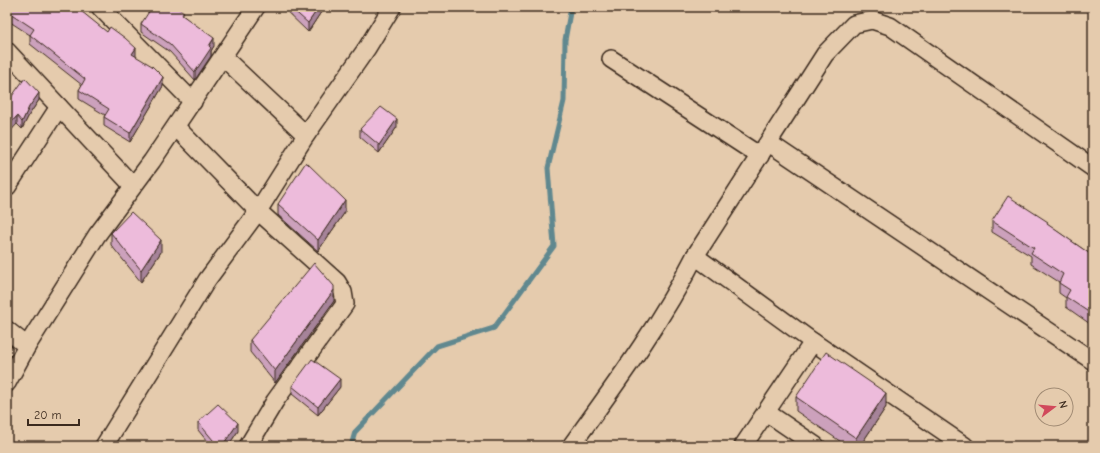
<svg xmlns="http://www.w3.org/2000/svg" width="1100" height="453" font-family="'Comic Neue',sans-serif">
  <style>
    .lines { fill: none; stroke-linecap: round; stroke-linejoin: round }
    .stream { stroke: #61888f; stroke-width: 5 }
    .minor-casing { stroke: #3b2a1e; stroke-width: 20 }
    .minor { stroke: #e5cbad; stroke-width: 17 }
    .wall { fill: #cca1bc; stroke: #3b2a1e }
    .shaded-wall { fill: #a68399; stroke: #3b2a1e }
    .building { fill: #edbbdb; stroke: #3b2a1e }
  </style>
  <rect width="100%" height="100%" fill="#e5cbad"/>
  <filter id="ink" filterUnits="userSpaceOnUse"><feTurbulence type="fractalNoise" baseFrequency=".025" numOctaves="2"/><feDisplacementMap in="SourceGraphic" scale="8" xChannelSelector="R" yChannelSelector="G"/><feConvolveMatrix kernelMatrix="1 2 1 2 8 2 1 2 1" color-interpolation-filters="sRGB"/></filter>
  <g filter="url(#ink)">
    <g class="lines">
      <path class="stream" d="M 351,446 L 355,432 L 437,346 L 494,328 L 554,246 L 548,168 L 564,101 L 565,40 L 571,7"/>
      <defs>
        <g id="minor">
          <path d="M 100,7 L 193,102"/>
          <path d="M 7,51 L 133,186"/>
          <path d="M 223,57 L 306,135"/>
          <path d="M 611,59 L 760,156"/>
          <path d="M 176,127 L 258,211 L 337,282 L 343,292 L 345,304 L 275,401 L 248,446"/>
          <path d="M 769,143 L 1093,361"/>
          <path d="M 7,187 L 59,107"/>
          <path d="M 695,256 L 813,342 L 965,446"/>
          <path d="M 7,330 L 27,346 L 7,383"/>
          <path d="M 27,346 L 97,235 L 152,161 L 256,7"/>
          <path d="M 766,412 L 816,446"/>
          <path d="M 104,446 L 207,280 L 258,211 L 306,135 L 367,48 L 392,7"/>
          <path d="M 571,446 C 615,385 661,323 695,256 L 825,54 L 854,24 L 872,20 L 890,26 L 1093,168"/>
          <path d="M 743,446 L 813,342"/>
        </g>
      </defs>
      <use href="#minor" class="minor-casing"/>
      <use href="#minor" class="minor"/>
    </g>
    <g class="wall">
      <path d="M 7,7 L 82,7 L 79,10 L 136,56 L 163,86 L 130,142 L 104,126 L 104,117 L 105,115 L 79,99 L 79,90 L 82,85 L 30,44 L 30,35 L 7,20 Z"/>
      <path d="M 282,7 L 323,7 L 323,9 L 308,32 Z"/>
      <path d="M 184,16 L 214,46 L 211,51 L 211,56 L 195,80 L 170,52 L 141,32 L 141,24 Z"/>
      <path d="M 39,100 L 29,115 L 22,129 L 17,124 L 7,103 Z"/>
      <path d="M 397,127 L 379,153 L 360,137 L 360,129 Z"/>
      <path d="M 278,204 L 345,212 L 318,251 L 278,215 Z"/>
      <path d="M 992,221 L 1048,225 L 1093,256 L 1093,326 L 1066,307 L 1066,298 L 1059,293 L 1059,282 L 1031,264 L 1031,256 L 992,232 Z"/>
      <path d="M 111,233 L 161,252 L 141,282 L 111,245 Z"/>
      <path d="M 334,301 L 275,383 L 250,352 L 250,340 Z"/>
      <path d="M 292,386 L 340,387 L 318,415 L 292,394 Z"/>
      <path d="M 796,397 L 886,407 L 860,446 L 847,446 L 796,411 Z"/>
      <path d="M 198,422 L 238,431 L 228,446 L 211,446 L 198,430 Z"/>
    </g>
    <g class="shaded-wall">
      <path d="M 74,7 L 82,7 L 74,15 Z"/>
      <path d="M 319,7 L 323,7 L 323,9 L 308,32 L 308,23 Z"/>
      <path d="M 214,38 L 214,46 L 211,51 L 211,56 L 195,80 L 195,72 Z"/>
      <path d="M 136,48 L 136,58 L 132,54 Z"/>
      <path d="M 163,77 L 163,86 L 130,142 L 130,133 Z"/>
      <path d="M 39,93 L 39,100 L 29,115 L 22,129 L 22,122 L 29,107 Z"/>
      <path d="M 17,116 L 17,124 L 7,135 L 7,127 Z"/>
      <path d="M 397,119 L 397,127 L 379,153 L 379,145 Z"/>
      <path d="M 345,200 L 345,212 L 318,251 L 318,240 Z"/>
      <path d="M 161,240 L 161,252 L 141,282 L 141,270 Z"/>
      <path d="M 334,290 L 334,301 L 275,383 L 275,371 Z"/>
      <path d="M 340,379 L 340,387 L 318,415 L 318,407 Z"/>
      <path d="M 886,393 L 886,407 L 860,446 L 856,446 L 856,438 Z"/>
      <path d="M 238,423 L 238,431 L 228,446 L 222,446 Z"/>
    </g>
    <g class="building">
      <path d="M 7,7 L 76,7 L 107,32 L 110,27 L 125,38 L 136,48 L 132,54 L 152,66 L 163,77 L 130,133 L 104,117 L 109,109 L 79,90 L 85,79 L 30,35 L 34,29 L 7,11 Z"/>
      <path d="M 152,7 L 176,7 L 184,12 L 182,15 L 214,38 L 209,46 L 211,48 L 195,72 L 170,44 L 141,24 Z"/>
      <path d="M 290,7 L 319,7 L 308,23 Z"/>
      <path d="M 25,78 L 39,93 L 29,107 L 22,122 L 17,116 L 7,127 L 7,103 Z"/>
      <path d="M 381,107 L 397,119 L 379,145 L 360,129 Z"/>
      <path d="M 306,162 L 345,200 L 318,240 L 278,204 Z"/>
      <path d="M 1008,196 L 1048,222 L 1047,224 L 1093,256 L 1093,315 L 1066,297 L 1070,290 L 1059,283 L 1063,274 L 1031,253 L 1034,248 L 992,221 Z"/>
      <path d="M 131,212 L 161,240 L 141,270 L 111,233 Z"/>
      <path d="M 314,263 L 334,286 L 334,290 L 275,371 L 250,340 Z"/>
      <path d="M 826,352 L 886,393 L 856,438 L 796,397 Z"/>
      <path d="M 312,359 L 340,379 L 318,407 L 292,386 Z"/>
      <path d="M 218,404 L 238,423 L 222,446 L 218,446 L 198,422 Z"/>
    </g>
  </g>
  <rect width="1100" height="453" fill="none" stroke="#e5cbad" stroke-width="24"/>
  <rect x="12" y="12" width="1076" height="429" fill="none" stroke="#3b2a1e" stroke-width="1.5" filter="url(#ink)"/>
  <g transform="translate(1054 407) rotate(74)"><circle r="19" fill="#e5cbad" stroke="#a18b74"/>
  <path d="M0-3L7 15L0 10L-7 15Z" fill="#d1495b"/>
  <text y="-6" font-size="11" font-weight="bold" text-anchor="middle" fill="#3b2a1e">N</text>
  </g>
  <path d="M28 419v6h51v-6" fill="none" stroke="#3b2a1e" stroke-width="2"/>
  <text x="34" y="419" font-size="12" fill="#3b2a1e" stroke="#e5cbad" stroke-width="3" paint-order="stroke">20 m</text>
</svg>
